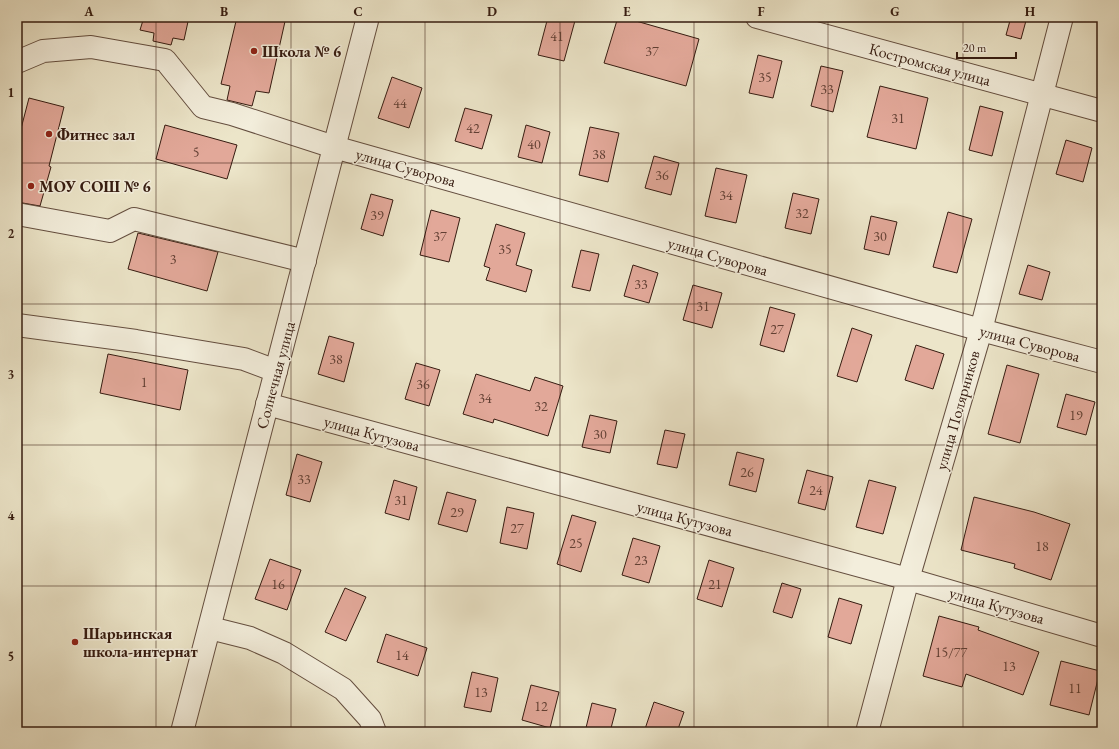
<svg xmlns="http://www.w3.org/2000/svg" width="1119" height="749" font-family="'EB Garamond',serif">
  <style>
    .building { fill: #e2a899; stroke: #361c11 }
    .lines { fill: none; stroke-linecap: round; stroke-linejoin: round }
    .minor-casing { stroke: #644e3f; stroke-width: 24 }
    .minor { stroke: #f3eedc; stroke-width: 22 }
    .grid { fill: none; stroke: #361c11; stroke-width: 1; stroke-opacity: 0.55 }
    .poi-dot { fill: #8f2418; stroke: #f3eedc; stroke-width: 1.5 }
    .labels { text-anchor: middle; stroke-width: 3; stroke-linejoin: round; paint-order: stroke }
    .number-label { font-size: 14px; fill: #613f33 }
    .poi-label { font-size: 16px; font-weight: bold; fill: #361c11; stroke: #f3eedc; text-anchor: start }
    .street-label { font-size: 16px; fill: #361c11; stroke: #f3eedc }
    .neatline { fill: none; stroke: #361c11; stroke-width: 1.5 }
    .grid-label { font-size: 13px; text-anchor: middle; font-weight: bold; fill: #361c11 }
  </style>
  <rect width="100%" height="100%" fill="#ece5c9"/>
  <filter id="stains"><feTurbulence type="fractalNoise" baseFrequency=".005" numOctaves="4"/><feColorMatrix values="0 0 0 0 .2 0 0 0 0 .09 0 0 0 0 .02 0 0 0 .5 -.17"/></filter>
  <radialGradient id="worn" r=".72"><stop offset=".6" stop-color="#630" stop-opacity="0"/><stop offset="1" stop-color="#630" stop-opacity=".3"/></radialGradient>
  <g class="building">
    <path d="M 144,17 L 189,17 L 184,40 L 173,38 L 171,45 L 153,41 L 154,33 L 140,30 Z"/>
    <path d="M 237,17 L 286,17 L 269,93 L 256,91 L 252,106 L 227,100 L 230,86 L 221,84 Z"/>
    <path d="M 548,17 L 576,17 L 564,61 L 538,55 Z"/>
    <path d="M 618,17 L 622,17 L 699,39 L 686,86 L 604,63 Z"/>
    <path d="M 1011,17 L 1027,17 L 1021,39 L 1006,35 Z"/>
    <path d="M 758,55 L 782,61 L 773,98 L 749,93 Z"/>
    <path d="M 821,66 L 843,71 L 833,112 L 811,106 Z"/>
    <path d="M 392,77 L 422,88 L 409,128 L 378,118 Z"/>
    <path d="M 880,86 L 928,98 L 916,149 L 867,137 Z"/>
    <path d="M 29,98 L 64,107 L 49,166 L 51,167 L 40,206 L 17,202 L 17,167 L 21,152 L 17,151 L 17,144 Z"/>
    <path d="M 980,106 L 1003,112 L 992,156 L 969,150 Z"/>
    <path d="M 465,108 L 492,115 L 482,149 L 455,141 Z"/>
    <path d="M 165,125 L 237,145 L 227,179 L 156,159 Z"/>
    <path d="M 526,125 L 550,132 L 542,163 L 518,157 Z"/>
    <path d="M 590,127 L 619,133 L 608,182 L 579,175 Z"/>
    <path d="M 1066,140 L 1092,148 L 1083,182 L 1056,174 Z"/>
    <path d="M 654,156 L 679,163 L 671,195 L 645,188 Z"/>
    <path d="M 716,168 L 747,175 L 736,223 L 705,216 Z"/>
    <path d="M 793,193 L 819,199 L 811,234 L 785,228 Z"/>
    <path d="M 371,194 L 393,200 L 383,236 L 361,229 Z"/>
    <path d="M 431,210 L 460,218 L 449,262 L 420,255 Z"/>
    <path d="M 948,212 L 972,219 L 957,273 L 933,267 Z"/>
    <path d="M 871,216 L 897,222 L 889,255 L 864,249 Z"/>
    <path d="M 496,224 L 525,233 L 516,265 L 532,270 L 526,292 L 486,280 L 490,268 L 484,266 Z"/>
    <path d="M 138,233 L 218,252 L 207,291 L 128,269 Z"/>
    <path d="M 581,250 L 599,254 L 590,291 L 572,287 Z"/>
    <path d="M 633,265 L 658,273 L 649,303 L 624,296 Z"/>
    <path d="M 1028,265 L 1050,272 L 1042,300 L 1019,294 Z"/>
    <path d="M 693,285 L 722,293 L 712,328 L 683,320 Z"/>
    <path d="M 770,307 L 795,314 L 784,352 L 760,345 Z"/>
    <path d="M 852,328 L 872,335 L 857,382 L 837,376 Z"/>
    <path d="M 329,336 L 354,343 L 344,382 L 318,374 Z"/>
    <path d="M 916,345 L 944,354 L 933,389 L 905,380 Z"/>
    <path d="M 108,354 L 188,370 L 180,410 L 100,393 Z"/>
    <path d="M 416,363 L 440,370 L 429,406 L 405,399 Z"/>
    <path d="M 1007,365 L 1039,374 L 1020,443 L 988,434 Z"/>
    <path d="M 476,374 L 530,391 L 535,377 L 563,386 L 548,436 L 494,419 L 493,423 L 463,414 Z"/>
    <path d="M 1066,394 L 1095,402 L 1086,435 L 1057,427 Z"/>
    <path d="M 590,415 L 617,421 L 610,453 L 582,447 Z"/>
    <path d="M 665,430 L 685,434 L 677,468 L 657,464 Z"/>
    <path d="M 737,452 L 764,459 L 756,492 L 729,485 Z"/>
    <path d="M 297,454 L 322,462 L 310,502 L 286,495 Z"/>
    <path d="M 807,470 L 833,477 L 825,510 L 798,503 Z"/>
    <path d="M 394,480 L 417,487 L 409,520 L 385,513 Z"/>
    <path d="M 869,480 L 896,487 L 883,534 L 856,527 Z"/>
    <path d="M 447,492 L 476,500 L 467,532 L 438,524 Z"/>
    <path d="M 974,497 L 1034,512 L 1070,524 L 1051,580 L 1014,568 L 1015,564 L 961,550 Z"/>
    <path d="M 507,507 L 534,513 L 527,549 L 500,543 Z"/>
    <path d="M 572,515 L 596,522 L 581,572 L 557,564 Z"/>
    <path d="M 633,538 L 660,546 L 649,583 L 622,575 Z"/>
    <path d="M 270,559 L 301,570 L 287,610 L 255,599 Z"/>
    <path d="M 709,560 L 734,568 L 722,607 L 697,599 Z"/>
    <path d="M 782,583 L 801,589 L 792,618 L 773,612 Z"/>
    <path d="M 345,588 L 366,597 L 346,641 L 325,632 Z"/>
    <path d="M 839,598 L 862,605 L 851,644 L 828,637 Z"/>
    <path d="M 939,616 L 979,627 L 978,630 L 1039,652 L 1023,695 L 966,674 L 962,687 L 923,676 Z"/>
    <path d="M 386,634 L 427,648 L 418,676 L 377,662 Z"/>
    <path d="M 1061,661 L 1100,671 L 1089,715 L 1050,705 Z"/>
    <path d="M 472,672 L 498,678 L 491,712 L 464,707 Z"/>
    <path d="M 531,685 L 559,692 L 550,728 L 522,720 Z"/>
    <path d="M 654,702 L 684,712 L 677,732 L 644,732 Z"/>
    <path d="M 592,703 L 616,709 L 610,732 L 585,732 Z"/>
  </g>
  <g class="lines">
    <defs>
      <g id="minor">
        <path d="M 757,17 L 1102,111"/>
        <path d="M 17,62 L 43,51 L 91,47 L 165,60 L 203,107 L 232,114 L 334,147 L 981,330 L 1102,362"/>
        <path d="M 17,214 L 110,231 L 134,219 L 305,261"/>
        <path d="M 17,325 L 136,341 L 244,359 L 276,371"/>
        <path d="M 267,404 L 908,579 L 1102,636"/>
        <path d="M 210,628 L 250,638 L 284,653 L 343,689 L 370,719 L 375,732"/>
        <path d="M 182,732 L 368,17"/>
        <path d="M 867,732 L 908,579 L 981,330 L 1062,17"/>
      </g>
    </defs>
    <use href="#minor" class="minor-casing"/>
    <use href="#minor" class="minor"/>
  </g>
  <path class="grid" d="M 156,17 L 156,732M 291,17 L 291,732M 425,17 L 425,732M 560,17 L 560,732M 694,17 L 694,732M 828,17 L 828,732M 963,17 L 963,732M 17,163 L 1102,163M 17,304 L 1102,304M 17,445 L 1102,445M 17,586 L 1102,586"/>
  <g class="poi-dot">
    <circle cx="254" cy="51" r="4"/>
    <circle cx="49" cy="134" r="4"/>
    <circle cx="31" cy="186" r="4"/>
    <circle cx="75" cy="642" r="4"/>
  </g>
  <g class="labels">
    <g class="number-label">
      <text x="557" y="41">41</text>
      <text x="652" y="56">37</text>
      <text x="765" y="82">35</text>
      <text x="827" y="94">33</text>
      <text x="400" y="108">44</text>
      <text x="898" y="123">31</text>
      <text x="473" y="133">42</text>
      <text x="534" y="149">40</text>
      <text x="196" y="157">5</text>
      <text x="599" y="159">38</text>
      <text x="662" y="180">36</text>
      <text x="726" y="200">34</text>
      <text x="802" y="218">32</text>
      <text x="377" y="220">39</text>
      <text x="440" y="241">37</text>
      <text x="880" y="241">30</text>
      <text x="505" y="254">35</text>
      <text x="173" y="264">3</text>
      <text x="641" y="289">33</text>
      <text x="703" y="311">31</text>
      <text x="777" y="334">27</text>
      <text x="336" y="364">38</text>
      <text x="144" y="387">1</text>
      <text x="423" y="389">36</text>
      <text x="485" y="403">34</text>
      <text x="541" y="411">32</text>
      <text x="1076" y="420">19</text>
      <text x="600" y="439">30</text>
      <text x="747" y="477">26</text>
      <text x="304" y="484">33</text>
      <text x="816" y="495">24</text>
      <text x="401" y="505">31</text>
      <text x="457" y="517">29</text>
      <text x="517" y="533">27</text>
      <text x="576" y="548">25</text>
      <text x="1042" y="551">18</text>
      <text x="641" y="565">23</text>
      <text x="278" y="589">16</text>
      <text x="715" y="589">21</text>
      <text x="951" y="657">15/77</text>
      <text x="402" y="660">14</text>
      <text x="1009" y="671">13</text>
      <text x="1075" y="693">11</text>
      <text x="481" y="697">13</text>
      <text x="541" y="711">12</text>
    </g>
    <g class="poi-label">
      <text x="262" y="57">Школа № 6</text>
      <text x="57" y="140">Фитнес зал</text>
      <text x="39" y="192">МОУ СОШ № 6</text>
      <text x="83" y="639">Шарьинская<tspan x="83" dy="18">школа-интернат</tspan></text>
    </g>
    <g class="street-label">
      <text transform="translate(930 64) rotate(15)" y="6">Костромская улица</text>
      <text transform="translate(406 167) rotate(16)" y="6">улица Суворова</text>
      <text transform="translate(718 256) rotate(16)" y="6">улица Суворова</text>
      <text transform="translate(1030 343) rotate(15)" y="6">улица Суворова</text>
      <text transform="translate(275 375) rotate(-75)" y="6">Солнечная улица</text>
      <text transform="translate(957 410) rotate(-74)" y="6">улица Полярников</text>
      <text transform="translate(372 433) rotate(15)" y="6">улица Кутузова</text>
      <text transform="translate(685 518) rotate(15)" y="6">улица Кутузова</text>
      <text transform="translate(997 605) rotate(16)" y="6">улица Кутузова</text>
    </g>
  </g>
  <rect width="1119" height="749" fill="none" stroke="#ece5c9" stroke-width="44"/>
  <path d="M957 52v6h59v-6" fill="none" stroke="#361c11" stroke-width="2"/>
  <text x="963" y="52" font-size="12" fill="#361c11" stroke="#f3eedc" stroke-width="3" paint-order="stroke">20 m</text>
  <rect x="22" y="22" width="1075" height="705" class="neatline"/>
  <g class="grid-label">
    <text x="89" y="16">A</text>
    <text x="224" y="16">B</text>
    <text x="358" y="16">C</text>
    <text x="492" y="16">D</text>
    <text x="627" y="16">E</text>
    <text x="761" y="16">F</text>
    <text x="895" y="16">G</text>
    <text x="1030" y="16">H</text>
    <text x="11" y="97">1</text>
    <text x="11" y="238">2</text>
    <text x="11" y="379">3</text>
    <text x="11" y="520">4</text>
    <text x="11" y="661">5</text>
  </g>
  <rect width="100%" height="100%" filter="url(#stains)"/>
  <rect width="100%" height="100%" fill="url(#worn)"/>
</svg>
